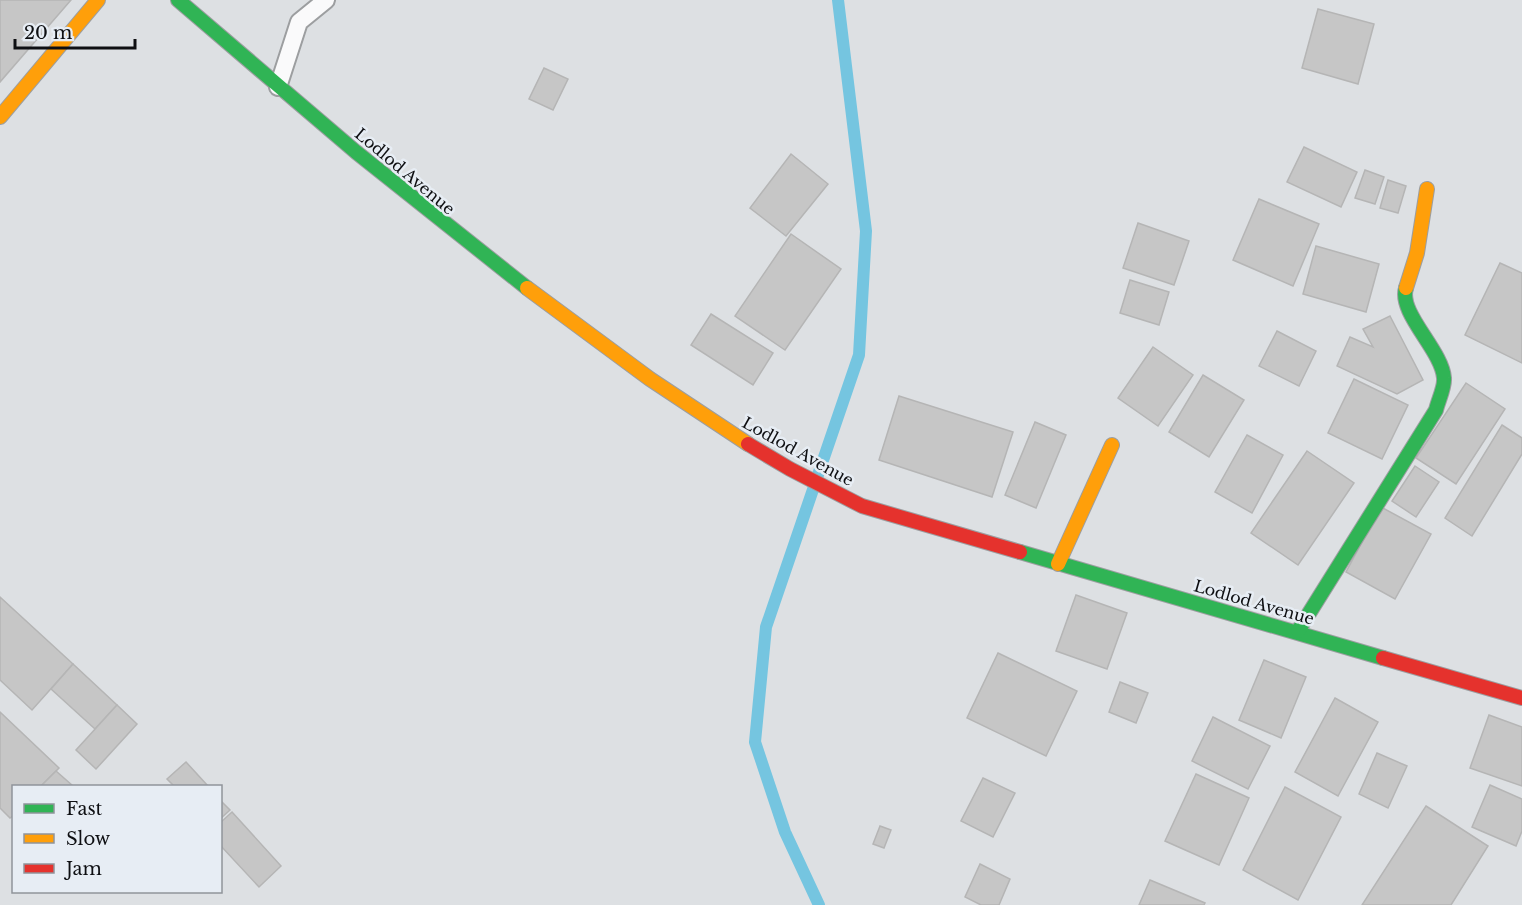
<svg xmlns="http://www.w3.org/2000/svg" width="1522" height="905" font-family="'Libre Baskerville',serif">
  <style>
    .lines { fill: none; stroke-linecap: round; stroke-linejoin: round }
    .stream { stroke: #75c5e0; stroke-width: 12 }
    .building { fill: #c6c6c6; stroke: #b5b5b5; stroke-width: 1.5 }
    .lane-casing { stroke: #9c9ea0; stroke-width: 20 }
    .fast-casing { stroke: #9c9ea0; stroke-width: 16 }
    .slow-casing { stroke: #9c9ea0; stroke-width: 16 }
    .jam-casing { stroke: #9c9ea0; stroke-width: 16 }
    .lane { stroke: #fafafb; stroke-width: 16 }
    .fast { stroke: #30b455; stroke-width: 14 }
    .slow { stroke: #ff9f0a; stroke-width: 14 }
    .jam { stroke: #e5322d; stroke-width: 14 }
    .labels { text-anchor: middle; stroke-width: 5; stroke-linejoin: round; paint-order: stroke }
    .street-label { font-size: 16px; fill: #0e0f12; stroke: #e7edf4 }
  </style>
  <rect width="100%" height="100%" fill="#dde0e3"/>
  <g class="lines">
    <path class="stream" d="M 819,905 L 785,832 L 755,742 L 766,627 L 859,355 L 866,231 L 838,0"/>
  </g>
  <g class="building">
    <path d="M 0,0 L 71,0 L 0,82 Z"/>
    <path d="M 1318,9 L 1374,24 L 1358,84 L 1302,68 Z"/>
    <path d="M 544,68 L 568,79 L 553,110 L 529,99 Z"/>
    <path d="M 1304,147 L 1357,172 L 1341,207 L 1287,182 Z"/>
    <path d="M 791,154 L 828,184 L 786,236 L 750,208 Z"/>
    <path d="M 1365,170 L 1384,177 L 1375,204 L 1355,198 Z"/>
    <path d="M 1388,180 L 1406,186 L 1398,213 L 1380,208 Z"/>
    <path d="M 1259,199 L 1319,224 L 1293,286 L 1233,260 Z"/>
    <path d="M 1138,223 L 1189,241 L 1174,285 L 1123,268 Z"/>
    <path d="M 791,234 L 841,269 L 785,350 L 735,316 Z"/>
    <path d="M 1316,246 L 1379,264 L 1366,312 L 1303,294 Z"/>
    <path d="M 1500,263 L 1522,273 L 1522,363 L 1465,335 Z"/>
    <path d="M 1130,280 L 1169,292 L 1159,325 L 1120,313 Z"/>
    <path d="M 711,314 L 773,353 L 753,385 L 691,345 Z"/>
    <path d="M 1390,316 L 1423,380 L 1397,394 L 1337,366 L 1350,337 L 1373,347 L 1363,329 Z"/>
    <path d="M 1277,331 L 1316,351 L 1299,386 L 1259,366 Z"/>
    <path d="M 1153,347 L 1193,375 L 1158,426 L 1118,398 Z"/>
    <path d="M 1203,375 L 1244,400 L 1209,457 L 1169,432 Z"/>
    <path d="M 1354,379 L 1408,405 L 1382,459 L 1328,433 Z"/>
    <path d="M 1466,383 L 1505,409 L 1456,484 L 1416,458 Z"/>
    <path d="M 899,396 L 1013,432 L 992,497 L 879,460 Z"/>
    <path d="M 1035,422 L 1066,435 L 1036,508 L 1005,495 Z"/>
    <path d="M 1502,425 L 1522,438 L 1522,454 L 1472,536 L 1445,518 Z"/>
    <path d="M 1247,435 L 1283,455 L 1252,513 L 1215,492 Z"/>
    <path d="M 1307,451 L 1354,483 L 1298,565 L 1251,533 Z"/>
    <path d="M 1415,466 L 1439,482 L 1416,517 L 1392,501 Z"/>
    <path d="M 1381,507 L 1431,534 L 1395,599 L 1346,572 Z"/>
    <path d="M 1076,595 L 1127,613 L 1107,669 L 1056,651 Z"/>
    <path d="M 0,597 L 73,664 L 32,710 L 0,680 Z"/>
    <path d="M 998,653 L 1077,691 L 1046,756 L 967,718 Z"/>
    <path d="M 1264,660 L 1306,677 L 1281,738 L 1239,720 Z"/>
    <path d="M 73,664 L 117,705 L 95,729 L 51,689 Z"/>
    <path d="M 1120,682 L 1148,693 L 1136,723 L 1109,712 Z"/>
    <path d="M 1335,698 L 1378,722 L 1338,796 L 1295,772 Z"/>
    <path d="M 117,705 L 137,724 L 96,769 L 76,750 Z"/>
    <path d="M 0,712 L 59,768 L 41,786 L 14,786 L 14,815 L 10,818 L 0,808 Z"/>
    <path d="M 1489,715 L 1522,727 L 1522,786 L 1470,768 Z"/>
    <path d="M 1213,717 L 1270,746 L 1248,789 L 1192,761 Z"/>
    <path d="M 1377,753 L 1407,766 L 1388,808 L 1359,794 Z"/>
    <path d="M 186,762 L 208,786 L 174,786 L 167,779 Z"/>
    <path d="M 56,771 L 73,786 L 41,786 Z"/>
    <path d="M 1196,774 L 1249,798 L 1219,865 L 1165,841 Z"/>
    <path d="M 983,778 L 1015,793 L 993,837 L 961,821 Z"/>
    <path d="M 1490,785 L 1522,799 L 1522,831 L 1516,846 L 1472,827 Z"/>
    <path d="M 1285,787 L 1341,817 L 1298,900 L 1243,870 Z"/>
    <path d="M 220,800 L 230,810 L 220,819 Z"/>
    <path d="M 1426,806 L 1488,846 L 1451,905 L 1362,905 Z"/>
    <path d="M 232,812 L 281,866 L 259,887 L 220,845 L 220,823 Z"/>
    <path d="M 880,826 L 891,830 L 884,848 L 873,844 Z"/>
    <path d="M 980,864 L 1010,879 L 999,905 L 981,905 L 965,897 Z"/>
    <path d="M 1150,880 L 1205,903 L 1204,905 L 1139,905 Z"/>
  </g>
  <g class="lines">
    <defs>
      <path id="lane" d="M 278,87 L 299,22 L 326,0"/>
      <g id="fast">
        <path d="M 178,0 L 356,152 L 527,288"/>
        <path d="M 1020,552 L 1383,658"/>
        <path d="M 1298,631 L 1436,410 C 1438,401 1445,387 1444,378 C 1442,350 1398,313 1406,288"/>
      </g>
      <g id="slow">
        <path d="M 0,117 L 98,0"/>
        <path d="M 527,288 L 650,379 L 748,444"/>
        <path d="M 1406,288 L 1417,253 L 1427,189"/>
        <path d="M 1058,564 L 1112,445"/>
      </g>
      <g id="jam">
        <path d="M 748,444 L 790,469 L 862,506 L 1020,552"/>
        <path d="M 1383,658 L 1522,698"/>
      </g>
    </defs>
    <use href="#lane" class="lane-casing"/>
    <use href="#fast" class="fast-casing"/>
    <use href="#slow" class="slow-casing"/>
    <use href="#jam" class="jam-casing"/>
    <use href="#lane" class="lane"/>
    <use href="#fast" class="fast"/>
    <use href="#slow" class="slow"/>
    <use href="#jam" class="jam"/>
  </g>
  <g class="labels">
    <g class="street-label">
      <text transform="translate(405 171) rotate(40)" y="6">Lodlod Avenue</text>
      <text transform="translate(798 451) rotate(29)" y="6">Lodlod Avenue</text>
      <text transform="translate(1254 602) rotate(16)" y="6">Lodlod Avenue</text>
    </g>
  </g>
  <rect x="12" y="785" width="210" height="108" fill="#e7edf4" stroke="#90949a" stroke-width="1.5"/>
  <rect x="24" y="804" width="30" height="9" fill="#30b455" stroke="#90949a" stroke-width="1.5"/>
  <text x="66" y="815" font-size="18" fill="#0e0f12">Fast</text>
  <rect x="24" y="834" width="30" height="9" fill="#ff9f0a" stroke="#90949a" stroke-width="1.5"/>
  <text x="66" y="845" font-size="18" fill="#0e0f12">Slow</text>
  <rect x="24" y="864" width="30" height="9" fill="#e5322d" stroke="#90949a" stroke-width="1.5"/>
  <text x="66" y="875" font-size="18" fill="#0e0f12">Jam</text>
  <path d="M15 39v9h120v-9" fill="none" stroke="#0e0f12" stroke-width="3"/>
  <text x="24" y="39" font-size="18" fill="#0e0f12" stroke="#e7edf4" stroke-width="4.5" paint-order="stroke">20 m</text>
</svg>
